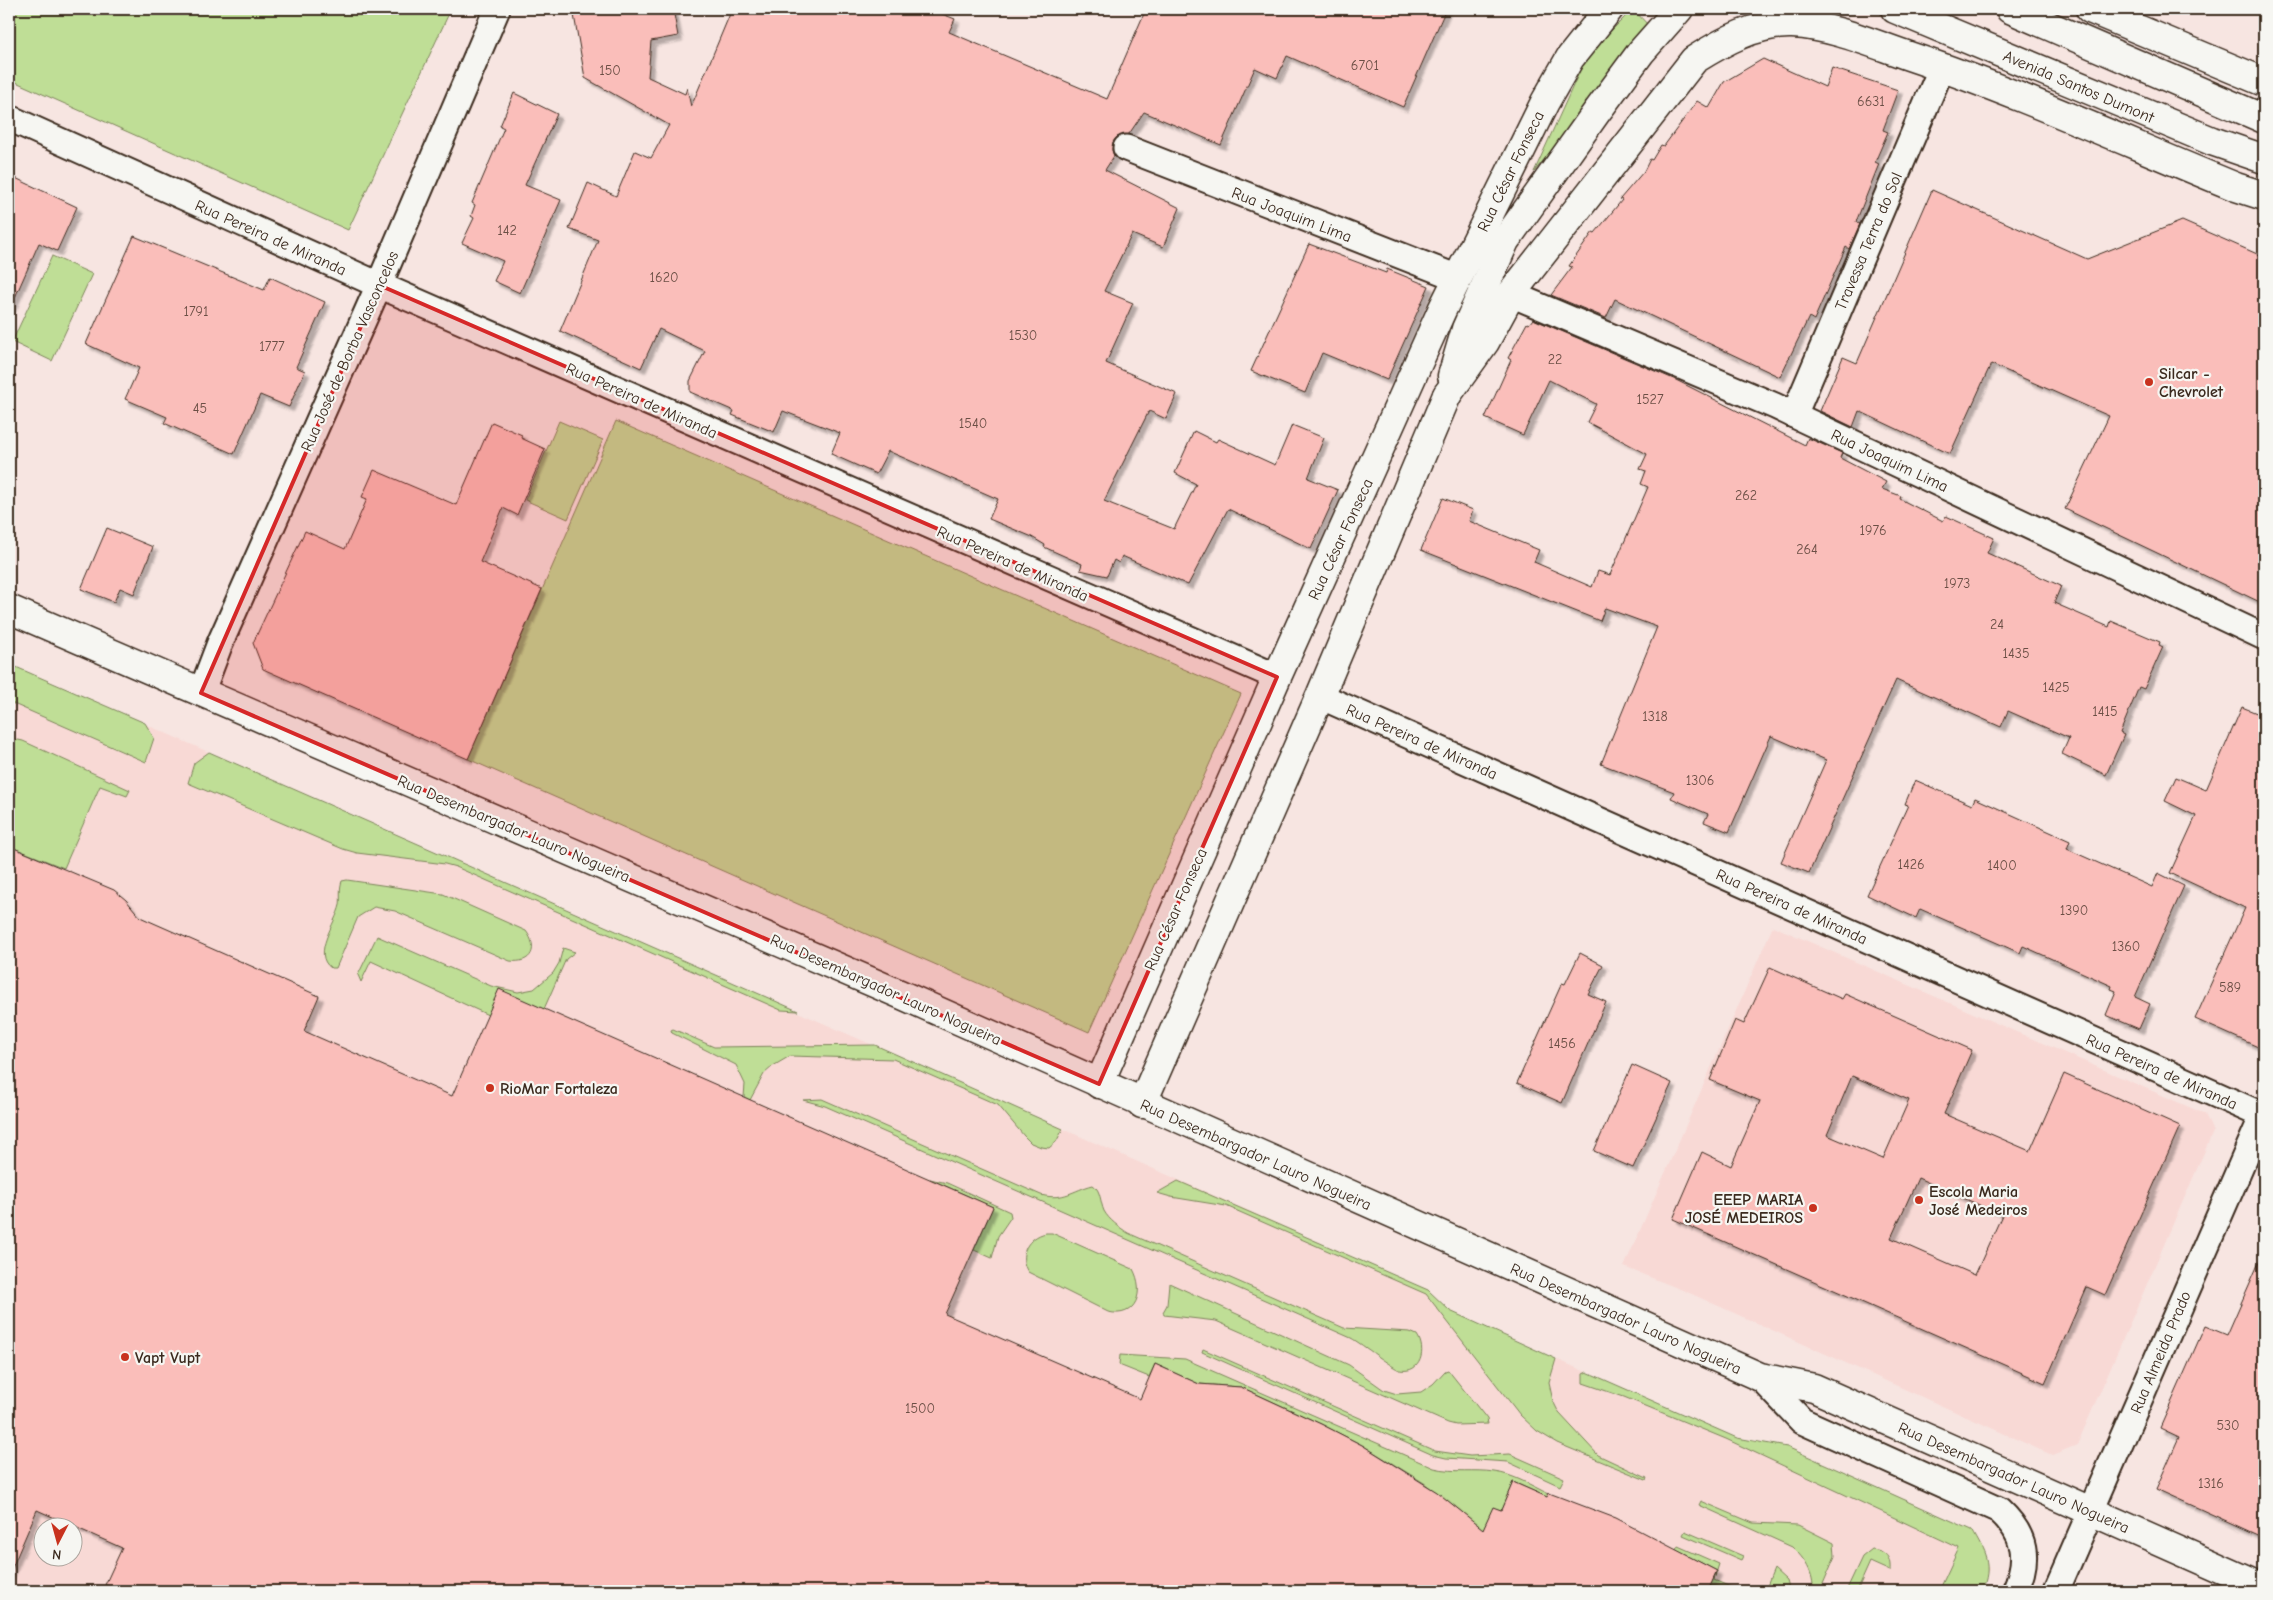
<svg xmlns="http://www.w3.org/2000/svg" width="2273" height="1600" font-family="'Comic Neue',sans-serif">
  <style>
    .built { fill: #f8d9d5; fill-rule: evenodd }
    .green { fill: #bfde96; stroke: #7d845a }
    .building { fill: #fabeba; stroke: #3b2a1e; fill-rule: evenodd; filter: url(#shadow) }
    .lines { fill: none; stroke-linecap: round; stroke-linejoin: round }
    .street-casing { stroke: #3b2a1e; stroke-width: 29 }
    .secondary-casing { stroke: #3b2a1e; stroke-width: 31 }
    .primary-casing { stroke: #3b2a1e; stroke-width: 31 }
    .street { stroke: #f6f6f2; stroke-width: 25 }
    .secondary { stroke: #f6f6f2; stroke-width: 28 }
    .primary { stroke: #f6f6f2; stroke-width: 28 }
    .marked { fill: #d62828; fill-opacity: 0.2; stroke: #d62828; stroke-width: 4; stroke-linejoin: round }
    .poi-dot { fill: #c8321e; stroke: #f6f6f2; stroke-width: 2 }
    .labels { text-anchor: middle; stroke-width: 4.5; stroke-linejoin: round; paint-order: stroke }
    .number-label { font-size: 14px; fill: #6b4f45 }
    .street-label { font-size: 16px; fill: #3b2a1e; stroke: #f6f6f2 }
    .poi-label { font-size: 16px; font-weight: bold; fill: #3b2a1e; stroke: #f6f6f2; text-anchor: start }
  </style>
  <defs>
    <filter id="shadow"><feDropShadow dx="4.5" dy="4.5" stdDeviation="1" flood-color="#0004"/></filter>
  </defs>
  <rect width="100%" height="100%" fill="#f7e5e1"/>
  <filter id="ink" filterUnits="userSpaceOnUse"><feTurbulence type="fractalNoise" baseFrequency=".02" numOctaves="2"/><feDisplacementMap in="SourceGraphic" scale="10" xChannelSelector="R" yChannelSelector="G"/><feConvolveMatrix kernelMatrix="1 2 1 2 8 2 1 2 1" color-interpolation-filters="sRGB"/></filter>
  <g filter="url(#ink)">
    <g class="built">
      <path d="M 9,664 L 1428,1290 L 1450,1311 L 1556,1359 L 1737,1438 L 1787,1447 L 1972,1530 L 1982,1547 L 1989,1569 L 1982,1591 L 9,1591 ZM 42,1528 L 72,1528 L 72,1558 L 42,1558 Z"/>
      <path d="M 1773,926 L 2205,1114 L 2213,1132 L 2077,1445 L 2052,1455 L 1685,1291 L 1624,1267 Z"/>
    </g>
    <g class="green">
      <path d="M 9,9 L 451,9 L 348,230 L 9,79 Z"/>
      <path d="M 1633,9 L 1650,27 L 1534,172 L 1587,55 Z"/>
      <path d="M 52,256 L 92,274 L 52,361 L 12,342 Z"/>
      <path d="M 559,421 L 603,440 L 568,519 L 525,500 Z"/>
      <path d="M 616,421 L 1241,694 L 1089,1032 L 468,759 Z"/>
      <path d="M 9,664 L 145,723 L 154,738 L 146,762 L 9,702 Z"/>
      <path d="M 9,738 L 23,741 L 130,790 L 127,796 L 100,786 L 64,868 L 9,846 Z"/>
      <path d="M 209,752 L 798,1011 L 781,1010 L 456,867 L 445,864 L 357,853 L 343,849 L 188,783 L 194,763 Z"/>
      <path d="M 347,880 L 443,894 L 526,931 C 539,948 532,964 510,961 L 395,911 L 374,907 L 358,917 L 336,968 L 331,968 C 311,954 336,923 340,905 C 341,897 339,889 342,881 Z"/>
      <path d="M 377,936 L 491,986 L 518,992 L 534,989 L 553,973 L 559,963 L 563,948 L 575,952 L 566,959 L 544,1009 L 488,1015 L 371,961 L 361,982 L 358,975 Z"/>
      <path d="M 673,1029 L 714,1047 L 875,1045 L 1063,1129 L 1056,1142 L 1049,1148 L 1041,1147 L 1031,1143 L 1024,1136 L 998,1105 L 893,1059 L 790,1056 L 773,1066 L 764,1074 L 750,1100 L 744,1097 L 745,1084 L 736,1065 L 672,1033 L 671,1030 Z"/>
      <path d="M 822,1099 L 1041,1195 C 1064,1201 1073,1190 1093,1185 C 1101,1190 1100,1202 1104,1211 C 1109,1220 1119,1227 1128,1233 L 1344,1328 L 1410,1332 L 1417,1335 C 1427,1350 1421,1374 1400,1370 C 1394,1369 1362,1344 1351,1338 L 825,1106 L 803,1100 Z"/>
      <path d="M 930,1179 L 947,1183 L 1010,1212 L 1011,1217 L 998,1236 L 992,1258 L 974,1250 L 993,1207 Z"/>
      <path d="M 1178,1181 L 1428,1290 L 1450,1311 L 1556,1359 L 1549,1383 L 1553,1401 L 1559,1413 L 1598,1455 L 1647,1478 L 1646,1480 L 1557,1443 L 1537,1431 L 1520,1415 L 1426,1294 L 1226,1206 L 1171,1197 L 1157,1193 Z"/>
      <path d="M 1046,1233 L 1052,1233 L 1133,1269 C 1145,1291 1137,1319 1108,1312 L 1028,1272 C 1017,1255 1028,1237 1046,1233 Z"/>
      <path d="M 1169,1283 L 1349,1365 L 1384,1390 L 1397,1394 L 1421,1392 L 1433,1384 L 1445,1371 L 1448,1370 L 1487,1419 L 1488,1424 L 1456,1425 L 1448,1423 L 1216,1321 L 1164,1315 L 1163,1312 L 1167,1305 Z"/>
      <path d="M 1203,1349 L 1435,1451 L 1470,1456 L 1510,1454 L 1564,1478 L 1560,1486 L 1508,1462 L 1446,1458 L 1433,1455 L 1202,1352 Z"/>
      <path d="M 1120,1355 L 1185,1359 L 1434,1468 C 1455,1473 1474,1469 1494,1472 C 1513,1474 1532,1486 1549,1494 L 1547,1497 L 1513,1482 L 1501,1510 L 1493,1508 L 1482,1532 L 1463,1513 L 1424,1483 L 1362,1445 L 1321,1424 L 1241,1387 L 1199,1384 L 1155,1364 L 1149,1377 L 1119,1365 Z"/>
      <path d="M 1587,1372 L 1737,1438 L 1787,1447 L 1972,1530 C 1985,1553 1993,1565 1982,1591 L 1939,1591 L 1959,1548 L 1726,1439 L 1624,1397 L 1583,1383 L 1583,1374 Z"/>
      <path d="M 1701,1501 L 1753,1523 L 1798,1525 L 1834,1543 L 1835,1556 L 1820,1591 L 1813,1591 C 1814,1573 1805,1559 1792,1547 L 1699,1505 Z"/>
      <path d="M 1685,1531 L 1743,1556 L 1741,1560 L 1683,1535 Z"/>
      <path d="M 1678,1546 L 1719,1564 L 1714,1580 L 1740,1591 L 1708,1591 L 1717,1571 L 1676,1550 Z"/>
      <path d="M 1872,1549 C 1886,1551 1891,1557 1890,1571 L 1870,1562 L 1857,1591 L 1846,1591 L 1862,1557 Z"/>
      <path d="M 1774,1569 L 1786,1580 L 1789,1591 L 1765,1591 Z"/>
    </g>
    <g class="building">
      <path d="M 573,9 L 673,9 L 678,36 L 651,41 L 648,77 L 685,94 L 687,88 L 691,107 L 732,9 L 930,9 L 955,19 L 949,32 L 1107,99 L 1146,9 L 1446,9 L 1403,107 L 1287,56 L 1277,78 L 1255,68 L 1221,145 L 1144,112 L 1129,134 L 1117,137 L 1113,142 L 1112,150 L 1114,156 L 1105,170 L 1180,208 L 1163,247 L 1132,234 L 1104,291 L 1133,303 L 1106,363 L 1177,394 L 1166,419 L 1149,411 L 1104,501 L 1174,529 L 1196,484 L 1175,473 L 1194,431 L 1216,442 L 1218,439 L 1275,465 L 1292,425 L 1324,438 L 1308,478 L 1338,490 L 1311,549 L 1228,509 L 1188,585 L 1122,556 L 1119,563 L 1114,560 L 1107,576 L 1080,570 L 1082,564 L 1044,547 L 1045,545 L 1030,536 L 989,519 L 998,499 L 888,451 L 876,474 L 831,454 L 840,433 L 783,411 L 774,432 L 732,415 L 734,411 L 690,392 L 690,381 L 705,351 L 659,329 L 641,368 L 560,331 L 598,240 L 569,229 L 588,183 L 616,196 L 635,151 L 651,158 L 669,125 L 585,78 Z"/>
      <path d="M 1763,59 L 1825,87 L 1832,68 L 1898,90 L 1883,130 L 1888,132 L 1875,162 L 1879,164 L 1856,222 L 1860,224 L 1849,249 L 1846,247 L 1814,320 L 1809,317 L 1780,377 L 1615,299 L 1606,318 L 1551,295 L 1572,267 L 1569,266 L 1593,232 L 1595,233 L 1622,200 L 1620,199 L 1644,171 L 1650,159 L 1652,160 L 1661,145 L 1664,146 L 1697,101 L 1709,108 L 1724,82 Z"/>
      <path d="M 514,93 L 557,114 L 525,185 L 561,200 L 520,293 L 494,281 L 503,261 L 462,243 L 474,218 L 471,216 L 475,205 L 472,203 L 504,128 L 500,126 Z"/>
      <path d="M 9,175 L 77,207 L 57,251 L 39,243 L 9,311 Z"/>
      <path d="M 1932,190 L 2087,259 L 2182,221 L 2264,257 L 2264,604 L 2065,509 L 2109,416 L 1991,364 L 1950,454 L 1859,411 L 1853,427 L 1820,411 L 1843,357 L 1857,363 Z"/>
      <path d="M 134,236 L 264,290 L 270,277 L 325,302 L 296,367 L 305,371 L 289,407 L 260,395 L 234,454 L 164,423 L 167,417 L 125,399 L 139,368 L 86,344 Z"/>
      <path d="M 1309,244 L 1386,273 L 1387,269 L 1429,286 L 1387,380 L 1322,353 L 1305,393 L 1251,371 Z"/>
      <path d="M 1533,319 L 1676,380 L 1805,445 L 1808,438 L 1842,453 L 1840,458 L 1886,482 L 1882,489 L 1901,496 L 1900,499 L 1943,521 L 1946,516 L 1994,538 L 1987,553 L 2061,586 L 2054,603 L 2109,627 L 2111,621 L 2160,642 L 2159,645 L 2163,647 L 2144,689 L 2139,687 L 2120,733 L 2124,735 L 2106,775 L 2062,754 L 2069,738 L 2008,711 L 2001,727 L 1896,680 L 1809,873 L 1781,862 L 1826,760 L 1771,736 L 1729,832 L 1704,822 L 1708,814 L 1671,798 L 1674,792 L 1601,764 L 1657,627 L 1605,608 L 1600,621 L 1421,550 L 1443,498 L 1473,510 L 1469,521 L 1539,550 L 1534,562 L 1592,587 L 1598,571 L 1610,575 L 1648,487 L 1641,484 L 1646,471 L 1640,469 L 1647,454 L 1587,422 L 1596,404 L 1549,380 L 1523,435 L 1485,418 L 1511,360 L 1508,358 L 1527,323 L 1529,324 Z"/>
      <path d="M 492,422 L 522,435 L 521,438 L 545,449 L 517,515 L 503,508 L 480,562 L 542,589 L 468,759 L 263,669 L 253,643 L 305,531 L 345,549 L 367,499 L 362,497 L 374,470 L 456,505 Z"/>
      <path d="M 107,528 L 153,547 L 134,594 L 120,588 L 114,602 L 81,589 Z"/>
      <path d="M 2242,707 L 2264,716 L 2264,1033 L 2258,1047 L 2195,1019 L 2245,908 L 2170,873 L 2196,816 L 2165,801 L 2176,777 L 2206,790 Z"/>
      <path d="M 1915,780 L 1972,805 L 1975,798 L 2070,841 L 2067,849 L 2152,887 L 2158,873 L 2184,886 L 2135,997 L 2150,1004 L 2139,1029 L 2106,1015 L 2116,991 L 2111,989 L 2112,986 L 2023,946 L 2020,953 L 1920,909 L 1916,918 L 1867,895 L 1908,805 L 1905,804 Z"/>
      <path d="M 9,846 L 114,890 L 126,900 L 140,917 L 319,996 L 304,1031 L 452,1096 L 499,989 L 993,1207 L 945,1314 L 1140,1399 L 1155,1364 L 1199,1384 L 1241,1387 L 1321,1424 L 1362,1445 L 1437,1492 L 1483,1529 L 1493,1507 L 1501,1510 L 1513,1482 L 1547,1497 L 1549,1493 L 1615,1518 L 1717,1571 L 1708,1591 L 120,1591 L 105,1585 L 122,1548 L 37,1510 L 9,1575 Z"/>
      <path d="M 1580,953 L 1603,965 L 1588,994 L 1606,1002 L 1562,1103 L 1517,1083 L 1562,983 L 1565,984 Z"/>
      <path d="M 1770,967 L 1842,999 L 1845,994 L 1972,1050 L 1944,1114 L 2030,1151 L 2064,1074 L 2180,1126 L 2105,1295 L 2087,1287 L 2045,1383 L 1673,1219 L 1702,1152 L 1731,1166 L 1760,1101 L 1710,1080 L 1735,1020 L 1744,1024 ZM 1852,1076 L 1909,1100 L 1883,1159 L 1827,1135 ZM 1918,1178 L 2002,1215 L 1975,1275 L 1891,1238 Z"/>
      <path d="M 1632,1065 L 1672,1083 L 1633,1168 L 1594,1151 Z"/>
      <path d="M 2264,1251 L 2264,1538 L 2156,1489 L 2179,1437 L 2160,1428 L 2205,1326 L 2227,1335 Z"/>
    </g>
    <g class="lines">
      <defs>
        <g id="street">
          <path d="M 9,118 L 379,285 L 1277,677"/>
          <path d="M 1126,148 L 1458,278"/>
          <path d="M 1511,294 L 1775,406 L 2264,637"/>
          <path d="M 1794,415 L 1942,67"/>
          <path d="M 201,693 L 220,643 L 379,285 L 497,9"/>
          <path d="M 1320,696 L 2264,1116"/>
          <path d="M 1760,1377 L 1802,1421 L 1999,1510 C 2026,1535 2030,1558 2015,1591"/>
          <path d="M 2056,1591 L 2264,1113"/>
        </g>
        <g id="secondary">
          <path d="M 9,609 L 902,995 L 1760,1377 L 1814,1388 L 2264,1588"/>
          <path d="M 1099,1084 L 1277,677 L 1442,310 L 1545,102 L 1570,58 L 1609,9"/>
          <path d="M 1142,1104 L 1320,696 L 1447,395"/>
        </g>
        <g id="primary">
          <path d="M 1895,9 L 2212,141 L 2264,159"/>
          <path d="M 2010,9 L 2264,119"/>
          <path d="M 2090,9 L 2264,82"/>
          <path d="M 1452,376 L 1466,329 L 1505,241 L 1596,113 L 1641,52 L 1679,9"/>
          <path d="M 1447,395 L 1485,342 L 1511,294 L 1694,60 C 1724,41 1756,23 1792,24 C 1833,26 1871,43 1909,56 C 2019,93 2128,143 2236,187 L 2264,196"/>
        </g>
      </defs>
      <use href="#street" class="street-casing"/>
      <use href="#secondary" class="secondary-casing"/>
      <use href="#primary" class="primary-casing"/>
      <use href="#street" class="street"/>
      <use href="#secondary" class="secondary"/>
      <use href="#primary" class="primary"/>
    </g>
  </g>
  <path class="marked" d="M 379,285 L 1277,677 L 1099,1084 L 201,693 Z"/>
  <g class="poi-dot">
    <circle cx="2149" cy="382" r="5"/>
    <circle cx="490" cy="1088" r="5"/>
    <circle cx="1919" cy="1200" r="5"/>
    <circle cx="1813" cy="1208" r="5"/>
    <circle cx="125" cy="1357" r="5"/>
  </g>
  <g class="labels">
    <g class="number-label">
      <text x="1365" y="70">6701</text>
      <text x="610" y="75">150</text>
      <text x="1871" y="106">6631</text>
      <text x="507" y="235">142</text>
      <text x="664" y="282">1620</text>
      <text x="196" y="316">1791</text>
      <text x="1023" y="340">1530</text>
      <text x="272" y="351">1777</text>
      <text x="1555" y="364">22</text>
      <text x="1650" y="404">1527</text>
      <text x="200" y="413">45</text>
      <text x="973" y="428">1540</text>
      <text x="1746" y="500">262</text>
      <text x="1873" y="535">1976</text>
      <text x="1807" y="554">264</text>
      <text x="1957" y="588">1973</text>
      <text x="1997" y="629">24</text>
      <text x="2016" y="658">1435</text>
      <text x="2056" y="692">1425</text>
      <text x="2105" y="716">1415</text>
      <text x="1655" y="721">1318</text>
      <text x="1700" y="785">1306</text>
      <text x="1911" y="869">1426</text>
      <text x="2002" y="870">1400</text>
      <text x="2074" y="915">1390</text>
      <text x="2126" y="951">1360</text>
      <text x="2230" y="992">589</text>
      <text x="1562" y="1048">1456</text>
      <text x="920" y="1413">1500</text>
      <text x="2228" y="1430">530</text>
      <text x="2211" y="1488">1316</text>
    </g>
    <g class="street-label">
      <text transform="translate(2079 86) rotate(23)" y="6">Avenida Santos Dumont</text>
      <text transform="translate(1510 171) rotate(-64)" y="6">Rua César Fonseca</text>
      <text transform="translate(1292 214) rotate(21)" y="6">Rua Joaquim Lima</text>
      <text transform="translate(271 237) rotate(24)" y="6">Rua Pereira de Miranda</text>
      <text transform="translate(1868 241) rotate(-67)" y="6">Travessa Terra do Sol</text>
      <text transform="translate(349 351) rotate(-66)" y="6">Rua José de Borba Vasconcelos</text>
      <text transform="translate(642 400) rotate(24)" y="6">Rua Pereira de Miranda</text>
      <text transform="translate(1890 460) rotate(25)" y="6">Rua Joaquim Lima</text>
      <text transform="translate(1340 539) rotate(-65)" y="6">Rua César Fonseca</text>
      <text transform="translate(1013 563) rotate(24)" y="6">Rua Pereira de Miranda</text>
      <text transform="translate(1422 741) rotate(24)" y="6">Rua Pereira de Miranda</text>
      <text transform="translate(514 828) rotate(23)" y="6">Rua Desembargador Lauro Nogueira</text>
      <text transform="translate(1792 906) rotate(24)" y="6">Rua Pereira de Miranda</text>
      <text transform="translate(1175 909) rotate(-66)" y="6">Rua César Fonseca</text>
      <text transform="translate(886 989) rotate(24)" y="6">Rua Desembargador Lauro Nogueira</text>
      <text transform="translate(2162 1071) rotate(24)" y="6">Rua Pereira de Miranda</text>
      <text transform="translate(1256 1154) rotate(24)" y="6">Rua Desembargador Lauro Nogueira</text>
      <text transform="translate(1626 1318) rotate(24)" y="6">Rua Desembargador Lauro Nogueira</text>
      <text transform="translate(2160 1352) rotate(-67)" y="6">Rua Almeida Prado</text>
      <text transform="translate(2014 1477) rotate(24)" y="6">Rua Desembargador Lauro Nogueira</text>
    </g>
    <g class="poi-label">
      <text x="2159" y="379">Silcar -<tspan x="2159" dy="18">Chevrolet</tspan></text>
      <text x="500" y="1094">RioMar Fortaleza</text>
      <text x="1929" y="1197">Escola Maria<tspan x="1929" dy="18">José Medeiros</tspan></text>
      <text x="1803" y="1205" text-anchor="end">EEEP MARIA<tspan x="1803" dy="18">JOSÉ MEDEIROS</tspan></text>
      <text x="135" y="1363">Vapt Vupt</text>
    </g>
  </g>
  <rect width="2273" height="1600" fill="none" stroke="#f6f6f2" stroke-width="30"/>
  <rect x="15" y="15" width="2243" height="1570" fill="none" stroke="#3b2a1e" stroke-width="2" filter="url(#ink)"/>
  <g transform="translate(58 1542) rotate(186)"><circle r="24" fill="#f6f6f2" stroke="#aba49d"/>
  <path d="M0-4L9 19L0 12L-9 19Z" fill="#c8321e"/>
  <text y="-8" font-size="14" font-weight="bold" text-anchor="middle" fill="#3b2a1e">N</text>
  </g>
</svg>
